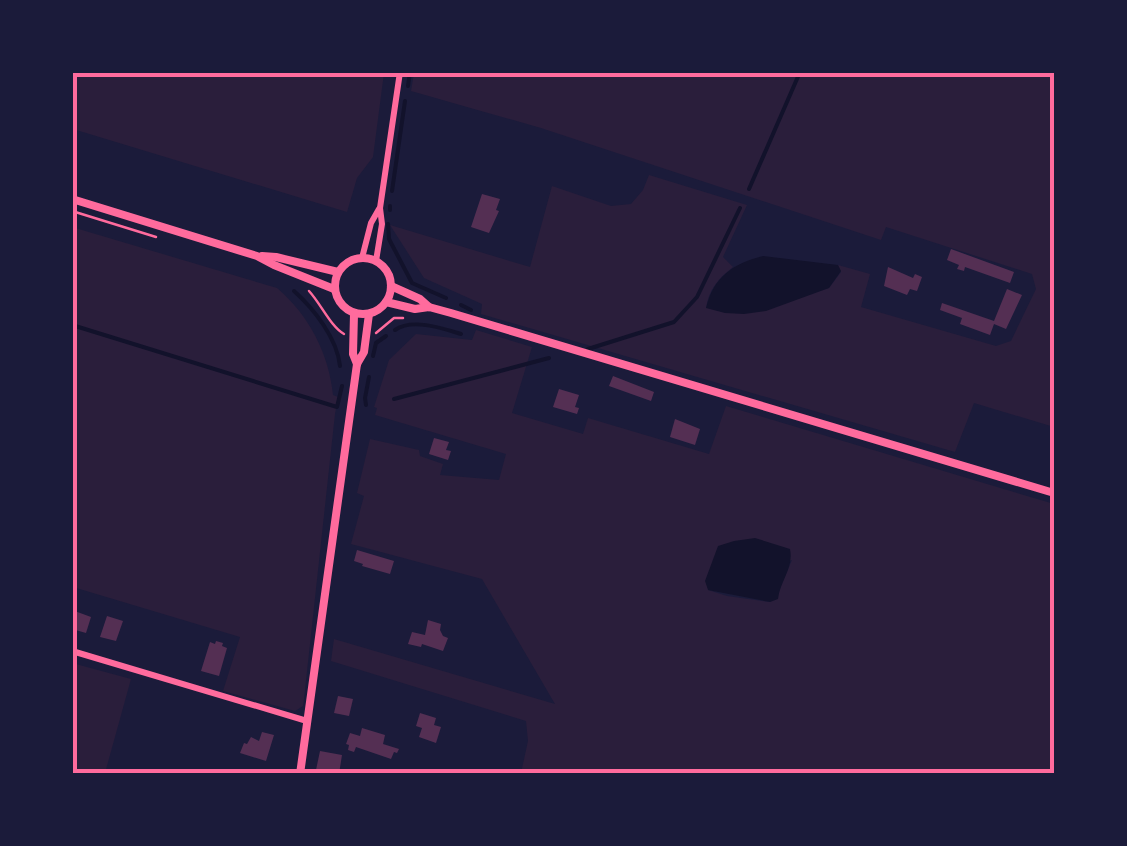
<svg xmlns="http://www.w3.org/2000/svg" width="1127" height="846" font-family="'IBM Plex Sans',sans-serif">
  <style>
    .green { fill: #2a1e3b; fill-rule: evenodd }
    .water { fill: #12122b }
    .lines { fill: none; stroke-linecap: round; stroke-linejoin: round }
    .stream { stroke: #12122b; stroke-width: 4 }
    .building { fill: #542f53 }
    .path { stroke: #ff6b9d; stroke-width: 2.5 }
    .minor { stroke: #ff6b9d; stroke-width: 6 }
    .tertiary { stroke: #ff6b9d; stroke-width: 8 }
    .neatline { fill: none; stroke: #ff6b9d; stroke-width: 4 }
  </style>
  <rect width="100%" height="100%" fill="#1b1b3a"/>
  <g class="green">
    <path d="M 689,72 L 1054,73 L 1054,427 L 974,403 L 955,452 L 481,314 L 482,304 L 424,278 L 390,225 L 530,267 L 552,186 L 611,206 L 631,204 L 643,190 L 649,175 L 747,205 L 723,257 L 733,267 C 718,279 709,289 706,308 L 812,293 L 829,288 L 841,272 L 838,265 L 870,274 L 861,307 L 996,346 L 1011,341 L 1036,289 L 1032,274 L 886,227 L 881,240 L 541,128 L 411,91 L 414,73 Z"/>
    <path d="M 72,73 L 384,73 L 373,157 L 357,178 L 347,212 L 73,129 Z"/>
    <path d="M 72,227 L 277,288 C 309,315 329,354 333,395 L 338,397 L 335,414 L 304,699 L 303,706 L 295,711 L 223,691 L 240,637 L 73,587 Z"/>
    <path d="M 476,330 L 532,347 L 512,413 L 583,434 L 588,418 L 709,454 L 726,406 L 1054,504 L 1054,773 L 521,773 L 528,741 L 526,721 L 331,661 L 334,639 L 555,704 L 482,579 L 351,544 L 364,496 L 357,493 L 370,439 L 419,450 L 420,456 L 443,464 L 440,475 L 499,480 L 506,454 L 375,415 L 377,408 L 374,407 L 389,360 L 416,334 L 472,340 ZM 792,560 L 780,588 L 770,602 L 727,596 L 708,590 Z"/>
    <path d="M 72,663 L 131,679 L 105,773 L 73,773 Z"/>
  </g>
  <g class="water">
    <path d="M 763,256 L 838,265 L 841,271 L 829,288 L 766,311 L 744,314 L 725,313 L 706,308 C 713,277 734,263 763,256 Z"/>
    <path d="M 755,538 L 790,549 C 794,568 780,581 778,599 L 770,602 L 708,590 L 705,581 L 718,546 L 734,541 Z"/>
  </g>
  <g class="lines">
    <g class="stream">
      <path d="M 408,86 L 410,72"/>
      <path d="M 749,189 L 800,72"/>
      <path d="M 392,191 L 405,101"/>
      <path d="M 390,210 L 390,206"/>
      <path d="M 388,224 L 389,239 L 412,283 L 446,298"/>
      <path d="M 294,291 C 314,309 337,338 340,366"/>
      <path d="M 461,305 L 471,310"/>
      <path d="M 72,325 L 337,407 L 342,386"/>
      <path d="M 395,330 C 412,318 442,328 461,334"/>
      <path d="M 588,349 L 674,322 L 697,297 L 740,208"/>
      <path d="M 373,356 L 376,343 L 386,336"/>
      <path d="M 394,399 L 549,358"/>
      <path d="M 366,405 L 365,398 L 369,377"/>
    </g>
  </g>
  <g class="building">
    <path d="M 482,194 L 500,199 L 496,210 L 499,211 L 489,233 L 471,227 Z"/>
    <path d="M 951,249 L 1014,272 L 1010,283 L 965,267 L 964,271 L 957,269 L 959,265 L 947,260 Z"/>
    <path d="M 888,267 L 913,278 L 915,274 L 922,277 L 917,291 L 910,289 L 907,295 L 884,286 Z"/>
    <path d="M 1007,289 L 1022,295 L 1006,329 L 994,324 L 990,335 L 960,324 L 962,318 L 940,310 L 942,303 L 994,321 Z"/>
    <path d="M 613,376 L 654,392 L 651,401 L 609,386 Z"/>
    <path d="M 559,389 L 579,395 L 575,407 L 579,408 L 577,414 L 553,407 Z"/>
    <path d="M 675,419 L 700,429 L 695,445 L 670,437 Z"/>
    <path d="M 434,438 L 449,442 L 446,450 L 451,451 L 448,460 L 429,454 Z"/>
    <path d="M 357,550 L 394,561 L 390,574 L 362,566 L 363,564 L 354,561 Z"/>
    <path d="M 72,610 L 91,617 L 86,633 L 72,629 Z"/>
    <path d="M 107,616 L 123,621 L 116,641 L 100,637 Z"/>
    <path d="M 428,620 L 441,624 L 440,630 L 443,636 L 448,638 L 443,651 L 422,644 L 421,647 L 408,644 L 412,632 L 425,635 Z"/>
    <path d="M 216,641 L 223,643 L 222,646 L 227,648 L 219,676 L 201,671 L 210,642 L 215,644 Z"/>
    <path d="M 338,696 L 353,699 L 349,716 L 334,713 Z"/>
    <path d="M 420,713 L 436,718 L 434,725 L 441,727 L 436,743 L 419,737 L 422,728 L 416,726 Z"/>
    <path d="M 362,728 L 385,735 L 383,744 L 399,749 L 397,753 L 394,752 L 391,759 L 356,747 L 354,752 L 348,750 L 349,745 L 346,744 L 350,733 L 360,736 Z"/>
    <path d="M 262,732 L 274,735 L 266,761 L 240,753 L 244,743 L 247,744 L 251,737 L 259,741 Z"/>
    <path d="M 320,751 L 342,755 L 339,774 L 316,770 Z"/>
  </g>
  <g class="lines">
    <g class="path">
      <path d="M 72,211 L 156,237"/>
      <path d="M 309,291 C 321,304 331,327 344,334"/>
      <path d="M 376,333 L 394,318 L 403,318"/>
    </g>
    <g class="minor">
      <path d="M 362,258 L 371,223 L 379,209"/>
      <path d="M 376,261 L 382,224 L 380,208 L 400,72"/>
      <path d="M 72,651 L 307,721"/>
    </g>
    <g class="tertiary">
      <path d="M 72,199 L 257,256 L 274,265 L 334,289"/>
      <path d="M 262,256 L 276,257 L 338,272"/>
      <circle cx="363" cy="286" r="28"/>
      <path d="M 391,286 L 420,299 L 429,307"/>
      <path d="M 386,302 L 415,309 L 429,307 L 451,313 L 1054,493"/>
      <path d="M 354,314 L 353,354 L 357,364"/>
      <path d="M 300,774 L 357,364 L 364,352 L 369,314"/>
    </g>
  </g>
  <rect width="1127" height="846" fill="none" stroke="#1b1b3a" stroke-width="150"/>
  <rect x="75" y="75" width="977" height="696" class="neatline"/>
</svg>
